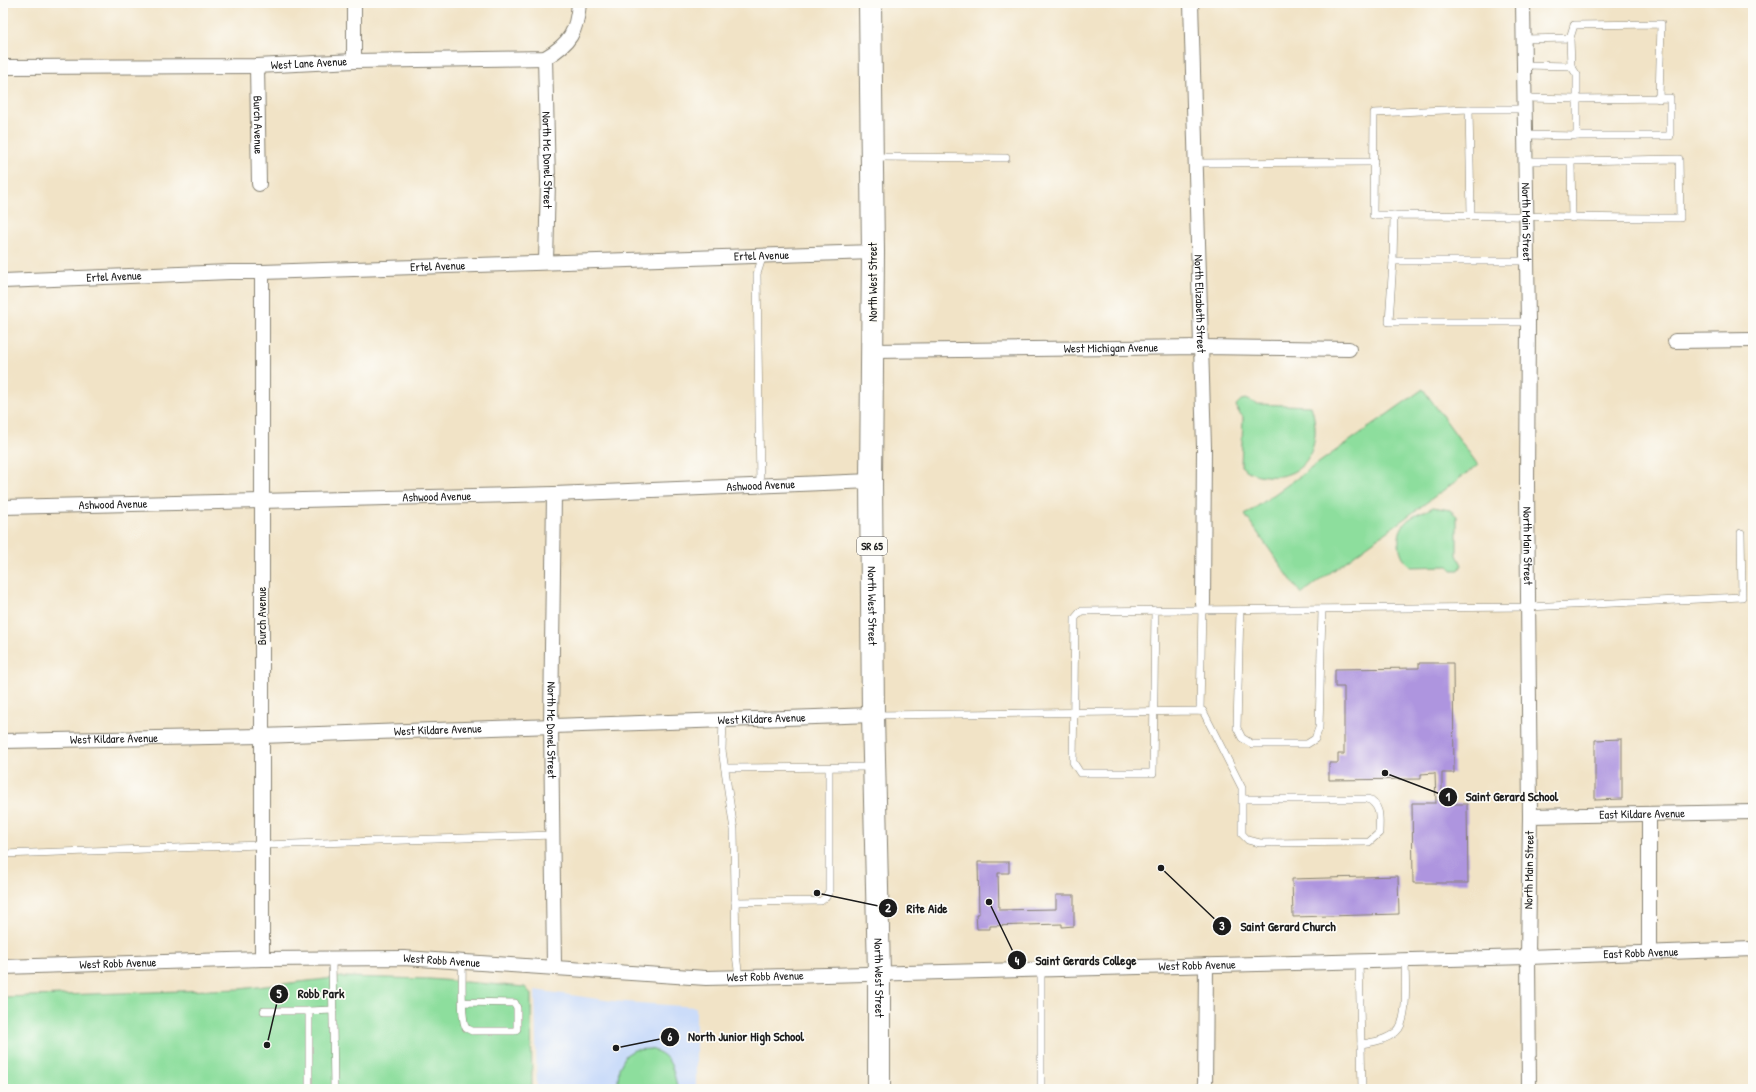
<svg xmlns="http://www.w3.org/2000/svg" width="1756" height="1092" font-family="'Patrick Hand',sans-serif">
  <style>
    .built { fill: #cbdcf9 }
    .green { fill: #8dde9d; stroke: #547d5c }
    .building { fill: #ae95df }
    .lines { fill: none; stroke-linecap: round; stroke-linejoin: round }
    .lane-casing { stroke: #868071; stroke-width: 8 }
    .street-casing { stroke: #868071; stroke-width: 16 }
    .primary-casing { stroke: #868071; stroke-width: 24 }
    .lane { stroke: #fff; stroke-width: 7 }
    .street { stroke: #fff; stroke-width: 14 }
    .primary { stroke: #fff; stroke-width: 22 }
    .labels { text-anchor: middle; stroke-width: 3.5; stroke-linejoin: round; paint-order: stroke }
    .shield { fill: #fdfcf7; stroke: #605f5e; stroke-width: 1 }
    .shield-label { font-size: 11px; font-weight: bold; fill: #1c1c1c }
    .street-label { font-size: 12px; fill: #1c1c1c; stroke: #fdfcf7 }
    .leader { fill: none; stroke: #1c1c1c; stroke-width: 1.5 }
    .callout-dot { fill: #1c1c1c; stroke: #fdfcf7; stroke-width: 1.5 }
    .mark-label { font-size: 12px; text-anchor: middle; font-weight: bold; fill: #fff }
    .callout-label { font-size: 13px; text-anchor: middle; font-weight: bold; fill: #1c1c1c; stroke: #fdfcf7; stroke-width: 3.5; stroke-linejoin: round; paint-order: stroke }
  </style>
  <rect width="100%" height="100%" fill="#fdfcf7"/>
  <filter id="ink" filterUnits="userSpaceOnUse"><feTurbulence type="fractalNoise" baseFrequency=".025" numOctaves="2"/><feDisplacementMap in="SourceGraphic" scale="8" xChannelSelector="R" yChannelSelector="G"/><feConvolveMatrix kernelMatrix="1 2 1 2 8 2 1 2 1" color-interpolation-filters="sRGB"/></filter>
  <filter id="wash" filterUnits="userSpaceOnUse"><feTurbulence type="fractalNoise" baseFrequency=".012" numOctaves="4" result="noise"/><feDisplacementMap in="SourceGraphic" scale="16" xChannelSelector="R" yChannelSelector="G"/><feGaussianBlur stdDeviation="0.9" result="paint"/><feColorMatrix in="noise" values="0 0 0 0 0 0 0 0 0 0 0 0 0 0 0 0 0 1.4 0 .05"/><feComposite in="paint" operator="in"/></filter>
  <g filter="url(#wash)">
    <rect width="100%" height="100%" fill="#f1e3c6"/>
    <path class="built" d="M 535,990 L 612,1001 L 696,1007 L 696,1089 L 537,1089 Z"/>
    <g class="green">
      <path d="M 1423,389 L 1478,465 L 1301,594 L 1245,515 Z"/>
      <path d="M 1246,399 L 1257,404 L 1311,406 C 1323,441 1309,481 1266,476 C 1256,475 1249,473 1241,466 L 1243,417 L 1238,411 L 1236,405 L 1241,400 Z"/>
      <path d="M 1433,507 L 1450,510 L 1457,516 L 1457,555 L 1462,565 L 1459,570 L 1452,570 L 1448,566 L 1410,567 C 1399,556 1394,536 1405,523 C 1410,516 1425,512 1433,507 Z"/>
      <path d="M 342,977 L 430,979 L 525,987 L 531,994 L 531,1001 L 532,1089 L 3,1089 L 3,997 L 240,989 Z"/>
      <path d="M 650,1049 C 673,1055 672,1069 678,1089 L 623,1089 L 618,1081 L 619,1068 L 626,1055 L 634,1050 Z"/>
    </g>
    <g id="blocks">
      <g class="building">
        <path d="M 1419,663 L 1453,663 L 1454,773 L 1442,773 L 1442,804 L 1467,804 L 1468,883 L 1413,883 L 1412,803 L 1436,803 L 1435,773 L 1421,774 L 1421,779 L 1329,780 L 1329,763 L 1338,763 L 1338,754 L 1344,754 L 1344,687 L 1335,687 L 1335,669 L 1419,668 Z"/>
        <path d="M 1622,739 L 1622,799 L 1595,800 L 1595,740 Z"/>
        <path d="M 978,862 L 1009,862 L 1009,873 L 998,873 L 999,910 L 1056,909 L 1056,895 L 1074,895 L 1074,926 L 1062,927 L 1062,924 L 990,926 L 990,929 L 977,929 L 976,914 L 979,914 Z"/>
        <path d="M 1398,876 L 1399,914 L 1293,917 L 1292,879 Z"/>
      </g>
    </g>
  </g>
  <g filter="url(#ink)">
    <use href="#blocks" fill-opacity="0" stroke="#868071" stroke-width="1"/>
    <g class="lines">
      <defs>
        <g id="lane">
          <path d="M 1570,38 L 1574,25 L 1661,24 L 1659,99"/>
          <path d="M 1523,39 L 1570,38 L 1571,66 L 1577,75 L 1577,99 L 1670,98 L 1670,136 L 1577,136"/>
          <path d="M 1524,65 L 1571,66"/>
          <path d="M 1525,98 L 1577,99 L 1577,136 L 1526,135"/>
          <path d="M 875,157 L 1006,158"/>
          <path d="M 1527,161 L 1571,161 L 1572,218"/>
          <path d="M 1195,163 L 1374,162"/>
          <path d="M 1394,215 L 1373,215 L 1374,113 L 1469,109"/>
          <path d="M 1471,215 L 1469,109 L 1525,109"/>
          <path d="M 1393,261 L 1528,261"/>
          <path d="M 1528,322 L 1389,322 L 1393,261 L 1394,215 C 1489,215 1584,218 1680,218 L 1679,159 L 1571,161"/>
          <path d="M 760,486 L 757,274 L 763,255"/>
          <path d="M 1155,610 L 1153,773 L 1080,773 L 1073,762 L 1075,618 L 1081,611 L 1528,607 L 1742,597 L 1741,533"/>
          <path d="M 1240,610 L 1237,728 L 1242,738 L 1252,744 L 1307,744 L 1315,739 L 1319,728 L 1322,610"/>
          <path d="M 1200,711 L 1202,606"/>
          <path d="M 876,715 L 1203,711 L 1242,788 L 1242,834 L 1248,840 L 1260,843 L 1369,842 L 1379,833 C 1379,819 1382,806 1368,799 L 1242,799"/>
          <path d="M 723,719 L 722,750 L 734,830 L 736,955 L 739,977"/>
          <path d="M 725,768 L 872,767"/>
          <path d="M 3,854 L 552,835"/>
          <path d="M 735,902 L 821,901 L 826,897 L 829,891 L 829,768"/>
          <path d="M 332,959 L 334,1089"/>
          <path d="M 462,961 C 463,975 460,1018 466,1028 L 472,1031 L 514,1031 L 517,1029 L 517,1008 L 515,1003 L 463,1002"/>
          <path d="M 1359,961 L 1362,1089"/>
          <path d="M 1041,969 L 1041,1089"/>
          <path d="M 264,1011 L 309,1011"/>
          <path d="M 1361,1044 C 1374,1042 1386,1040 1396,1032 C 1409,1022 1405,977 1405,960"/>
          <path d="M 309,1089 L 309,1011 L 333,1010"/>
        </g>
        <g id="street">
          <path d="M 354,3 L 354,61"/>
          <path id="s1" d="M 1191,3 L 1204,447 L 1203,604"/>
          <path id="s2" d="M 1523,3 L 1528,322 L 1527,484 L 1530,816 L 1528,957 L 1529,1089"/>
          <path id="s3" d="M 545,58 L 548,181 L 546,262"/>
          <path id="s4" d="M 257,66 L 259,184"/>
          <path id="s5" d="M 3,67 L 257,66 L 354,61 L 545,58 C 570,44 577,31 579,3"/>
          <path d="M 262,272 L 262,959"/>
          <path id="s6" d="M 3,281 L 230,272 L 262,272 L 873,252"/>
          <path d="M 1675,341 L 1753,340"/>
          <path id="s7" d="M 873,351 L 1202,347 L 1349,349"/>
          <path id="s8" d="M 554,494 L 551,725 L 554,966"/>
          <path id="s9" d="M 3,507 L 554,494 L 871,481"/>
          <path id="s10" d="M 3,741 L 261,736 L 873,715"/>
          <path id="s11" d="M 1530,816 L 1753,812"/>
          <path d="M 1649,953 L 1649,814"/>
          <path id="s12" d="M 3,967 L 262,959 L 404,958 L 706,978 L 1528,957 L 1753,949"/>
          <path d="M 1205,1089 L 1206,965"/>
        </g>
        <g id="primary">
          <path id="s13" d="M 870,3 L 873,252 L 871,481 L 873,715 L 879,973 L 879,1089"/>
        </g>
      </defs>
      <use href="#lane" class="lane-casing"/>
      <use href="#street" class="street-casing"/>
      <use href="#primary" class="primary-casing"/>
      <use href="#lane" class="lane"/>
      <use href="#street" class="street"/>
      <use href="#primary" class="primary"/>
    </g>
  </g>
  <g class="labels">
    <rect class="shield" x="857" y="537" width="30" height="18" rx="3"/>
    <g class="shield-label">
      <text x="872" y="550">SR 65</text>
    </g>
    <g class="street-label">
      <text dy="4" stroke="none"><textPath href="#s5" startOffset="306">West Lane Avenue</textPath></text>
      <text dy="4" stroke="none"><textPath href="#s4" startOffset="59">Burch Avenue</textPath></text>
      <text dy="4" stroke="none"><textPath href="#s3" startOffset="102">North Mc Donel Street</textPath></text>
      <text dy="4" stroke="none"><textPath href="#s2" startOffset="219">North Main Street</textPath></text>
      <text dy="4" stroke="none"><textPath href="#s6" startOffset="759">Ertel Avenue</textPath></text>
      <text dy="4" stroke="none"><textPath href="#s6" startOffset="435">Ertel Avenue</textPath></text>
      <text dy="4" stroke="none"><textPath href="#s6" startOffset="111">Ertel Avenue</textPath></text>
      <text transform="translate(873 282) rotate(-90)" y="4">North West Street</text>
      <text dy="4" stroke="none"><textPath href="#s1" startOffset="301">North Elizabeth Street</textPath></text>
      <text dy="4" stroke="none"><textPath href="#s7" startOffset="238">West Michigan Avenue</textPath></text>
      <text dy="4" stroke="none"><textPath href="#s9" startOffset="758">Ashwood Avenue</textPath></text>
      <text dy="4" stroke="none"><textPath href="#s9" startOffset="434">Ashwood Avenue</textPath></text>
      <text dy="4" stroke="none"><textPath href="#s9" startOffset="110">Ashwood Avenue</textPath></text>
      <text dy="4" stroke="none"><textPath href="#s2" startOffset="543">North Main Street</textPath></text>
      <text dy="4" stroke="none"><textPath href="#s13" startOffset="603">North West Street</textPath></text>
      <text transform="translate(262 616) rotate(-90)" y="4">Burch Avenue</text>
      <text dy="4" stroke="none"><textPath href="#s10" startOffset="759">West Kildare Avenue</textPath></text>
      <text dy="4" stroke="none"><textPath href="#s10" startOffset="435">West Kildare Avenue</textPath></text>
      <text dy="4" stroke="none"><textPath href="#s8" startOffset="236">North Mc Donel Street</textPath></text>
      <text dy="4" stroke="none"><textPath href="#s10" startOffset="111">West Kildare Avenue</textPath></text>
      <text dy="4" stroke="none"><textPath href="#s11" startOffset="112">East Kildare Avenue</textPath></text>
      <text transform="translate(1529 870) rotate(-89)" y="4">North Main Street</text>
      <text dy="4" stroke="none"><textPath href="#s12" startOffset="1639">East Robb Avenue</textPath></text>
      <text dy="4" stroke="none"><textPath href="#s12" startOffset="439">West Robb Avenue</textPath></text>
      <text dy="4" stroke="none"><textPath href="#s12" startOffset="115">West Robb Avenue</textPath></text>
      <text dy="4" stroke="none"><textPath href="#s12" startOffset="1195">West Robb Avenue</textPath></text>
      <text dy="4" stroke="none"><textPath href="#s12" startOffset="763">West Robb Avenue</textPath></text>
      <text dy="4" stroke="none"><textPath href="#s13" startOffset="975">North West Street</textPath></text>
    </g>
  </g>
  <path class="leader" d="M1385 773L1448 797M817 893L888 908M1161 868L1222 926M989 902L1017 960M267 1045L279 994M616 1048L670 1037"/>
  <g class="callout-dot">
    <circle cx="1385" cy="773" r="4"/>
    <circle cx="817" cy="893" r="4"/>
    <circle cx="1161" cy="868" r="4"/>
    <circle cx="989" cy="902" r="4"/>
    <circle cx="267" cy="1045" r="4"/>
    <circle cx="616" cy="1048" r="4"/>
    <circle cx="1448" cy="797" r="10"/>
    <circle cx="888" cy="908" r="10"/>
    <circle cx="1222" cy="926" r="10"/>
    <circle cx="1017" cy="960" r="10"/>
    <circle cx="279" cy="994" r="10"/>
    <circle cx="670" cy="1037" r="10"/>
  </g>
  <g class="mark-label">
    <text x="1448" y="801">1</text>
    <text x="888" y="912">2</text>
    <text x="1222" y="930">3</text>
    <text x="1017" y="965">4</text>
    <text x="279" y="998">5</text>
    <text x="670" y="1041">6</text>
  </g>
  <g class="callout-label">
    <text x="1512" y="801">Saint Gerard School</text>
    <text x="927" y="913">Rite Aide</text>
    <text x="1288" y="931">Saint Gerard Church</text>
    <text x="1086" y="965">Saint Gerards College</text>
    <text x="321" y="998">Robb Park</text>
    <text x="746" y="1041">North Junior High School</text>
  </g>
  <rect width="1756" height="1092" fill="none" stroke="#fdfcf7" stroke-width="16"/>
</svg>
